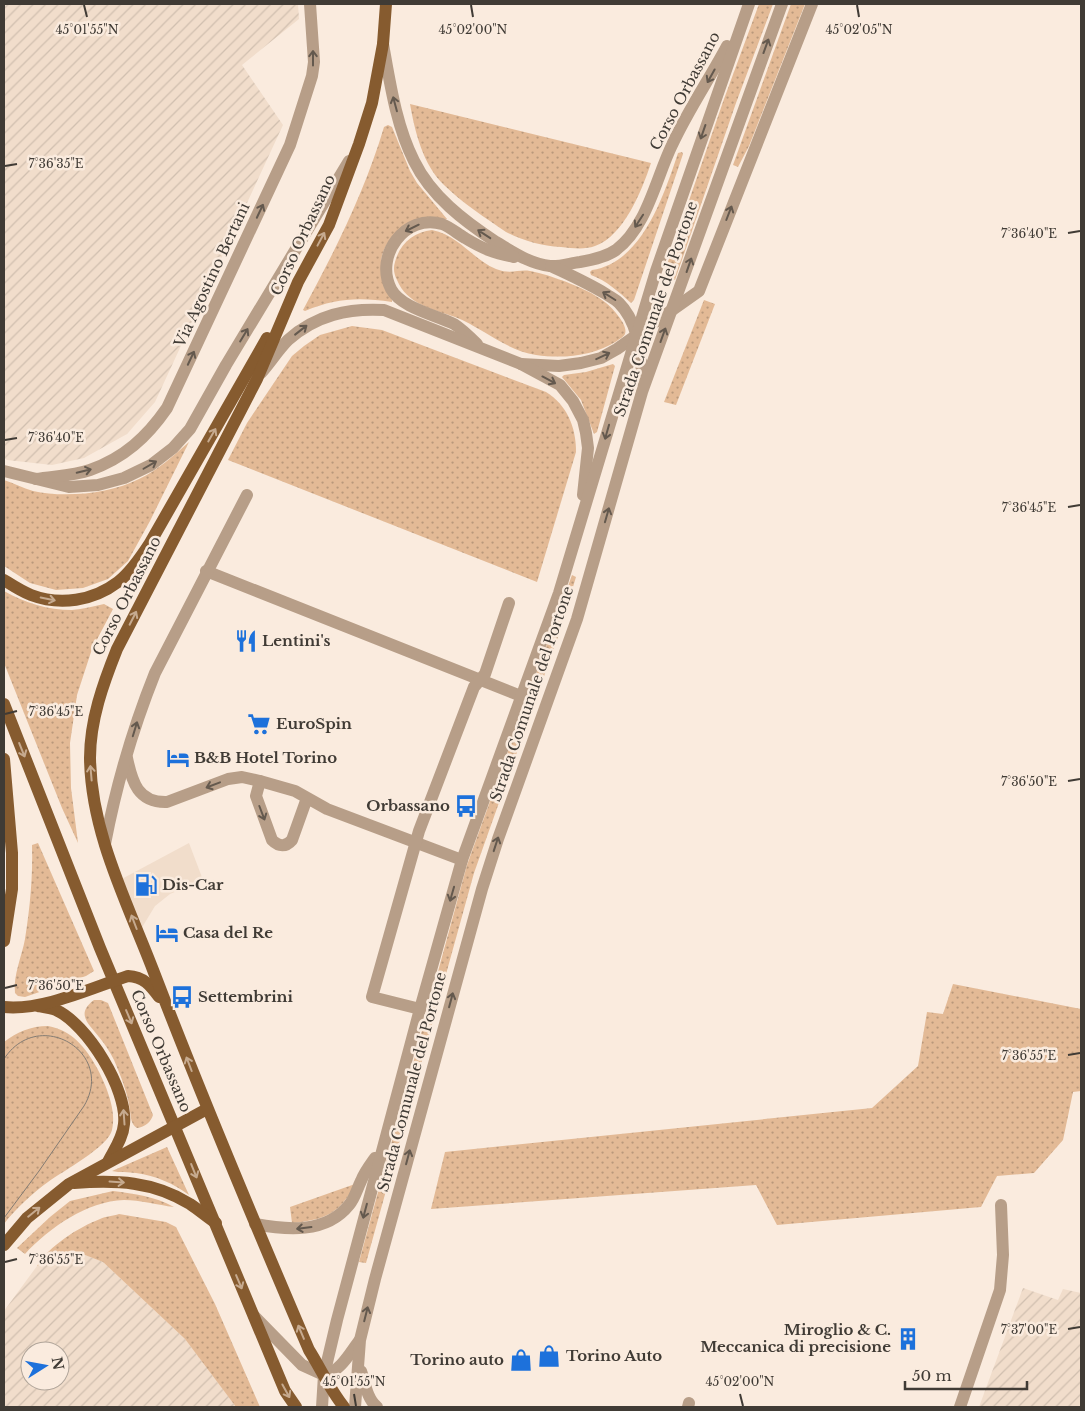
<svg xmlns="http://www.w3.org/2000/svg" width="1085" height="1411" font-family="'Libre Baskerville',serif">
  <style>
    .built { fill: #f1ddcb }
    .industrial { fill: url(#industrial-furrows); fill-rule: evenodd }
    .grass { fill: url(#grass-dots) }
    .lines { fill: none; stroke-linecap: round; stroke-linejoin: round }
    .minor { stroke: #b79e88; stroke-width: 12 }
    .major { stroke: #865b2f; stroke-width: 12 }
    .tram { stroke: #847c73; stroke-width: 1 }
    .oneway { stroke: #64594e }
    .oneway2 { stroke: #c6aa8f }
    .ticks { fill: none; stroke: #403b35; stroke-width: 2 }
    .labels { text-anchor: middle; stroke-width: 5; stroke-linejoin: round; paint-order: stroke }
    .street-label { font-size: 15px; fill: #403b35; stroke: #faebde }
    .poi-label { font-size: 15px; font-weight: bold; fill: #403b35; stroke: #faebde; text-anchor: start }
    .ticks-label { font-size: 12px; text-anchor: middle; fill: #403b35; stroke: #faebde; stroke-width: 5; stroke-linejoin: round; paint-order: stroke }
  </style>
  <defs>
    <pattern id="industrial-furrows" width="10" height="10" patternUnits="userSpaceOnUse" patternTransform="scale(1.25)"><rect width="10" height="10" fill="#f1ddcb"/><path d="M-1 1l2-2M0 10L10 0M9 11l2-2" fill="none" stroke="#d0bfaf"/></pattern>
    <pattern id="grass-dots" width="8" height="8" patternUnits="userSpaceOnUse" patternTransform="scale(1.25)"><rect width="8" height="8" fill="#e3ba96"/><path d="M2 2h.1M6 6h.1" fill="none" stroke="#b9987b" stroke-width="1.8" stroke-linecap="round"/></pattern>
  </defs>
  <rect width="100%" height="100%" fill="#faebde"/>
  <path class="built" d="M 189,843 L 203,880 L 170,894 L 155,906 L 138,934 L 118,881 Z"/>
  <g class="industrial">
    <path d="M 4,4 L 298,4 L 299,19 L 242,65 L 283,125 L 155,402 L 127,434 L 84,458 L 52,465 L 7,460 L 4,458 Z"/>
    <path d="M 59,1255 L 85,1255 L 103,1262 L 185,1339 L 236,1407 L 4,1407 L 4,1311 L 37,1266 ZM 30,1351 L 60,1351 L 60,1381 L 30,1381 Z"/>
    <path d="M 1023,1288 L 1058,1300 L 1063,1289 L 1081,1293 L 1081,1407 L 979,1407 Z"/>
  </g>
  <g class="grass">
    <path d="M 759,4 L 773,4 L 736,103 L 675,280 L 663,276 L 724,99 Z"/>
    <path d="M 791,4 L 805,4 L 749,146 L 738,167 L 733,165 Z"/>
    <path d="M 410,104 L 651,163 C 642,190 624,236 595,246 C 584,250 572,248 561,247 C 541,246 524,241 506,232 C 487,219 461,202 444,185 C 423,165 415,132 410,104 Z"/>
    <path d="M 388,125 L 392,127 L 410,171 L 417,183 L 447,219 L 440,219 L 387,244 C 375,264 383,281 392,300 L 392,302 C 359,297 336,298 305,311 L 303,310 C 335,251 365,191 384,127 Z"/>
    <path d="M 682,152 L 683,154 L 634,300 L 631,303 C 619,292 607,281 591,275 L 590,272 L 592,270 C 642,263 664,195 678,153 Z"/>
    <path d="M 432,230 C 460,236 472,259 496,269 C 511,275 518,269 530,271 C 543,273 574,284 587,291 C 599,297 611,305 619,317 C 622,321 627,328 625,334 C 624,337 619,339 617,341 C 594,356 563,359 536,355 C 505,350 483,328 455,317 C 432,309 407,304 397,280 C 394,274 393,268 395,262 C 400,243 414,232 432,230 Z"/>
    <path d="M 704,300 L 715,304 L 676,405 L 664,402 Z"/>
    <path d="M 352,326 L 382,330 L 546,392 C 567,405 576,427 576,452 L 537,582 L 228,460 L 247,423 L 292,356 L 304,346 L 320,335 Z"/>
    <path d="M 613,364 L 615,366 L 597,432 L 594,434 L 581,400 L 562,377 L 564,375 L 586,372 Z"/>
    <path d="M 189,442 L 150,521 L 128,561 L 108,579 L 83,588 L 56,590 L 30,583 L 4,566 L 4,480 C 13,483 23,488 33,491 C 64,498 110,494 139,479 C 158,470 173,456 189,442 Z"/>
    <path d="M 572,575 L 576,577 L 558,637 L 474,873 L 366,1263 L 359,1262 L 467,865 Z"/>
    <path d="M 4,591 C 25,603 48,610 72,610 C 83,609 94,606 104,604 L 113,609 L 92,649 L 77,695 L 70,743 L 71,788 L 78,843 L 62,808 L 4,663 Z"/>
    <path d="M 38,843 L 94,971 L 86,976 L 25,997 L 18,996 L 15,993 C 13,975 22,956 25,939 C 30,908 33,876 32,845 Z"/>
    <path d="M 953,984 L 1081,1009 L 1081,1091 L 1073,1092 L 1063,1140 L 1034,1173 L 997,1176 L 981,1207 L 777,1225 L 756,1185 L 431,1209 L 445,1152 L 872,1108 L 918,1066 L 927,1012 L 943,1014 Z"/>
    <path d="M 94,1000 L 101,1000 L 108,1003 L 153,1115 C 151,1122 145,1127 137,1128 C 131,1124 131,1118 130,1111 C 128,1093 121,1077 114,1060 C 110,1052 105,1044 99,1037 C 89,1024 75,1014 94,1000 Z"/>
    <path d="M 48,1026 C 72,1030 86,1048 97,1068 C 106,1085 117,1111 112,1130 C 108,1147 63,1171 48,1182 C 34,1192 14,1210 4,1224 L 4,1042 C 17,1032 31,1026 48,1026 Z"/>
    <path d="M 167,1147 L 189,1195 C 173,1183 156,1176 136,1173 C 128,1172 120,1173 112,1171 Z"/>
    <path d="M 355,1184 C 340,1214 324,1220 292,1223 L 290,1207 Z"/>
    <path d="M 113,1191 C 135,1194 154,1196 174,1207 C 158,1205 140,1200 124,1200 C 87,1201 49,1228 25,1254 L 17,1248 L 50,1217 L 70,1201 Z"/>
    <path d="M 119,1214 L 166,1222 L 176,1227 L 215,1304 L 260,1407 L 236,1407 L 185,1339 L 103,1262 L 85,1255 L 59,1255 L 37,1266 C 49,1246 79,1227 100,1219 C 106,1216 113,1216 119,1214 Z"/>
  </g>
  <g class="lines">
    <g class="minor">
      <path d="M 383,44 C 390,83 396,125 414,161 C 431,196 464,221 496,242 C 513,252 530,264 550,266 C 559,267 571,263 580,262 C 592,260 606,257 616,250 C 647,227 656,178 672,145 C 687,112 710,78 727,46"/>
      <path d="M 551,266 C 570,275 588,283 606,294 C 610,297 615,299 619,303 C 638,322 642,357 642,382"/>
      <path d="M 477,344 C 470,337 462,329 454,324 C 436,315 401,308 391,289 C 374,256 405,213 442,224 C 450,227 458,234 465,238 C 483,249 494,253 514,257"/>
      <path d="M 521,364 L 559,366 L 581,363 L 601,358 L 617,349 L 699,291 L 812,4"/>
      <path d="M 261,373 C 270,363 278,350 288,340 C 316,315 348,308 384,310 L 521,364 L 560,385 L 573,401 L 583,420 L 586,433 L 588,448 L 583,495"/>
      <path d="M 4,471 L 69,487 L 98,485 L 124,478 L 151,465 L 173,448 L 190,429 L 226,365 L 349,161"/>
      <path d="M 36,479 C 53,476 73,476 90,470 C 124,458 147,437 167,408 L 290,145 L 312,76 L 314,62 L 310,4"/>
      <path d="M 206,571 L 521,696"/>
      <path d="M 127,758 C 132,782 138,803 167,802 L 228,779 L 242,777 L 260,781"/>
      <path d="M 307,798 L 292,840 C 286,847 279,847 272,840 L 256,796 L 260,781 L 295,791 L 327,809 L 462,860"/>
      <path d="M 105,844 C 116,786 133,728 155,673 L 247,495"/>
      <path d="M 420,1009 L 372,997 L 419,831 L 474,687 L 485,674 L 509,603"/>
      <path d="M 255,1224 C 286,1230 326,1234 349,1205 C 355,1198 357,1189 361,1181 C 364,1173 370,1165 375,1158"/>
      <path d="M 254,1316 L 302,1365 L 324,1375"/>
      <path d="M 361,1371 C 365,1383 367,1399 377,1407"/>
      <path d="M 324,1375 C 340,1372 350,1353 359,1341"/>
      <path d="M 322,1407 L 324,1375 L 337,1320 L 420,1009 L 462,860 L 559,593 L 656,271 L 749,4"/>
      <path d="M 355,1407 L 360,1340 L 375,1279 L 482,889 L 498,839 L 577,619 L 642,392 L 782,4"/>
      <path d="M 688,1407 L 689,1403"/>
      <path d="M 960,1407 L 1000,1290 L 1003,1255 L 1001,1205"/>
    </g>
    <g class="major">
      <path d="M 4,580 C 12,585 21,591 31,595 C 60,606 93,601 118,582 C 131,572 141,557 150,543 L 267,338"/>
      <path d="M 4,704 L 100,948 L 285,1391 L 296,1407"/>
      <path d="M 4,759 L 12,853 L 12,889 L 4,941"/>
      <path d="M 38,1006 C 44,1007 51,1008 56,1010 C 87,1024 128,1090 124,1124 C 123,1138 114,1150 108,1162"/>
      <path d="M 4,1007 C 43,1011 91,988 128,976 C 144,977 150,985 159,997"/>
      <path d="M 74,1183 C 116,1180 153,1181 190,1204 C 199,1210 207,1217 216,1223"/>
      <path d="M 4,1245 L 27,1218 L 69,1184 L 207,1109"/>
      <path d="M 344,1407 C 330,1390 321,1369 309,1350 C 255,1224 202,1098 153,970 C 127,902 91,833 90,758 C 90,720 103,684 117,649 L 257,379 L 298,282 L 329,225 L 359,144 L 372,103 L 383,44 L 386,4"/>
    </g>
    <path class="tram" d="M 4,1059 C 38,1006 116,1052 84,1106 L 39,1171 L 4,1218"/>
  </g>
  <defs><path id="oneway-shaft" d="M-6 0H5M1.5-3L5.5 0L1.5 3" fill="none" stroke-width="1.6" stroke-linecap="round" stroke-linejoin="round" transform="scale(1.25)"/></defs>
  <g class="oneway">
    <use href="#oneway-shaft" transform="translate(766 46) rotate(-70)"/>
    <use href="#oneway-shaft" transform="translate(313 58) rotate(-90)"/>
    <use href="#oneway-shaft" transform="translate(711 76) rotate(119)"/>
    <use href="#oneway-shaft" transform="translate(395 104) rotate(-105)"/>
    <use href="#oneway-shaft" transform="translate(703 132) rotate(109)"/>
    <use href="#oneway-shaft" transform="translate(260 211) rotate(-65)"/>
    <use href="#oneway-shaft" transform="translate(729 213) rotate(-69)"/>
    <use href="#oneway-shaft" transform="translate(639 221) rotate(123)"/>
    <use href="#oneway-shaft" transform="translate(412 228) rotate(154)"/>
    <use href="#oneway-shaft" transform="translate(484 234) rotate(-147)"/>
    <use href="#oneway-shaft" transform="translate(689 265) rotate(-71)"/>
    <use href="#oneway-shaft" transform="translate(609 296) rotate(-148)"/>
    <use href="#oneway-shaft" transform="translate(301 330) rotate(-38)"/>
    <use href="#oneway-shaft" transform="translate(244 335) rotate(-59)"/>
    <use href="#oneway-shaft" transform="translate(663 335) rotate(-70)"/>
    <use href="#oneway-shaft" transform="translate(603 356) rotate(-25)"/>
    <use href="#oneway-shaft" transform="translate(191 358) rotate(-65)"/>
    <use href="#oneway-shaft" transform="translate(549 380) rotate(28)"/>
    <use href="#oneway-shaft" transform="translate(607 432) rotate(106)"/>
    <use href="#oneway-shaft" transform="translate(150 465) rotate(-30)"/>
    <use href="#oneway-shaft" transform="translate(84 471) rotate(-13)"/>
    <use href="#oneway-shaft" transform="translate(607 515) rotate(-74)"/>
    <use href="#oneway-shaft" transform="translate(135 729) rotate(-73)"/>
    <use href="#oneway-shaft" transform="translate(213 785) rotate(159)"/>
    <use href="#oneway-shaft" transform="translate(262 813) rotate(69)"/>
    <use href="#oneway-shaft" transform="translate(496 844) rotate(-72)"/>
    <use href="#oneway-shaft" transform="translate(452 894) rotate(106)"/>
    <use href="#oneway-shaft" transform="translate(451 1000) rotate(-75)"/>
    <use href="#oneway-shaft" transform="translate(408 1157) rotate(-75)"/>
    <use href="#oneway-shaft" transform="translate(365 1211) rotate(105)"/>
    <use href="#oneway-shaft" transform="translate(304 1228) rotate(173)"/>
    <use href="#oneway-shaft" transform="translate(366 1314) rotate(-76)"/>
  </g>
  <g class="oneway2">
    <use href="#oneway-shaft" transform="translate(321 239) rotate(-62)"/>
    <use href="#oneway-shaft" transform="translate(212 435) rotate(-60)"/>
    <use href="#oneway-shaft" transform="translate(48 599) rotate(12)"/>
    <use href="#oneway-shaft" transform="translate(133 618) rotate(-63)"/>
    <use href="#oneway-shaft" transform="translate(22 750) rotate(68)"/>
    <use href="#oneway-shaft" transform="translate(91 773) rotate(-95)"/>
    <use href="#oneway-shaft" transform="translate(134 922) rotate(-111)"/>
    <use href="#oneway-shaft" transform="translate(129 1017) rotate(67)"/>
    <use href="#oneway-shaft" transform="translate(189 1064) rotate(-111)"/>
    <use href="#oneway-shaft" transform="translate(124 1117) rotate(-94)"/>
    <use href="#oneway-shaft" transform="translate(194 1171) rotate(68)"/>
    <use href="#oneway-shaft" transform="translate(117 1182) rotate(4)"/>
    <use href="#oneway-shaft" transform="translate(34 1212) rotate(-39)"/>
    <use href="#oneway-shaft" transform="translate(239 1282) rotate(67)"/>
    <use href="#oneway-shaft" transform="translate(301 1332) rotate(-113)"/>
    <use href="#oneway-shaft" transform="translate(286 1391) rotate(61)"/>
  </g>
  <path class="ticks" d="M 84,5 L 87,17M 471,5 L 473,17M 857,5 L 859,17M 5,166 L 17,164M 1068,233 L 1080,231M 5,440 L 17,438M 1068,507 L 1080,505M 5,714 L 17,711M 1068,781 L 1080,779M 5,988 L 17,985M 1068,1055 L 1080,1053M 5,1262 L 17,1259M 1068,1329 L 1080,1327M 354,1394 L 356,1406M 740,1394 L 743,1406"/>
  <defs>
    <symbol id="restaurant-bare" viewBox="-9 -9 18 18"><path d="M-5-6h1v4h1v-4h1v4h1v-4h1v5L-1.5 .5V6h-2V.5L-5-1ZM5-6V6H3V1.5H1.5Q1.5-4 5-6Z" fill="#1d71db" stroke="#faebde" stroke-width="2.5" paint-order="stroke"/></symbol>
    <symbol id="supermarket-bare" viewBox="-9 -9 18 18"><path d="M-6-5.5h2.5l.6 2H6L4.5 2H-2.5L-4.4-4H-6ZM-1.5 3.2a1.3 1.3 0 1 0 .1 0ZM3 3.2a1.3 1.3 0 1 0 .1 0Z" fill="#1d71db" stroke="#faebde" stroke-width="2.5" paint-order="stroke"/></symbol>
    <symbol id="hotel-bare" viewBox="-9 -9 18 18"><path d="M-6-4.5h1.5V1H6V5H4.5V3h-9V5H-6ZM-4 0a1.8 1.8 0 1 1 3.6 0ZM.5 0V-2.5h3Q6-2.5 6 0Z" fill="#1d71db" stroke="#faebde" stroke-width="2.5" paint-order="stroke"/></symbol>
    <symbol id="bus-bare" viewBox="-9 -9 18 18"><path d="M-5-6H5V4H4V6H2V4H-2V6H-4V4H-5ZM-3.5-4V0h7V-4ZM-3.5 1.2v1.5H-2V1.2ZM2 1.2v1.5H3.5V1.2Z" fill="#1d71db" stroke="#faebde" stroke-width="2.5" paint-order="stroke"/></symbol>
    <symbol id="fuel-bare" viewBox="-9 -9 18 18"><path d="M-5.5-6h7V0h2V4h1.3V-2.5L3-4.5l.8-.8L6-3V5H2.5V1h-1V6h-7ZM-4.2-4.7v3.2H.2V-4.7Z" fill="#1d71db" stroke="#faebde" stroke-width="2.5" paint-order="stroke"/></symbol>
    <symbol id="building-bare" viewBox="-9 -9 18 18"><path d="M-4-6H4V6H1V3H-1V6H-4ZM-2.5-4.3h1.7v1.8h-1.7ZM.8-4.3h1.7v1.8H.8ZM-2.5-1h1.7V.8h-1.7ZM.8-1h1.7V.8H.8Z" fill="#1d71db" stroke="#faebde" stroke-width="2.5" paint-order="stroke"/></symbol>
    <symbol id="shop-bare" viewBox="-9 -9 18 18"><path d="M-5-2.5h2.3a2.7 3.5 0 0 1 5.4 0H5L5.5 6h-11ZM-1.5-2.5h3a1.5 2.3 0 0 0-3 0Z" fill="#1d71db" stroke="#faebde" stroke-width="2.5" paint-order="stroke"/></symbol>
  </defs>
  <g fill-rule="evenodd">
    <use href="#restaurant-bare" x="230" y="625" width="32" height="32"/>
    <use href="#supermarket-bare" x="243" y="708" width="32" height="32"/>
    <use href="#hotel-bare" x="162" y="742" width="32" height="32"/>
    <use href="#bus-bare" x="450" y="790" width="32" height="32"/>
    <use href="#fuel-bare" x="130" y="869" width="32" height="32"/>
    <use href="#hotel-bare" x="151" y="917" width="32" height="32"/>
    <use href="#bus-bare" x="166" y="981" width="32" height="32"/>
    <use href="#building-bare" x="892" y="1323" width="32" height="32"/>
    <use href="#shop-bare" x="533" y="1340" width="32" height="32"/>
    <use href="#shop-bare" x="505" y="1344" width="32" height="32"/>
  </g>
  <g class="labels">
    <g class="street-label">
      <text transform="translate(685 91) rotate(-62)" y="5">Corso Orbassano</text>
      <text transform="translate(303 235) rotate(-65)" y="5">Corso Orbassano</text>
      <text transform="translate(212 275) rotate(-65)" y="5">Via Agostino Bertani</text>
      <text transform="translate(656 309) rotate(-71)" y="5">Strada Comunale del Portone</text>
      <text transform="translate(127 596) rotate(-63)" y="5">Corso Orbassano</text>
      <text transform="translate(532 694) rotate(-71)" y="5">Strada Comunale del Portone</text>
      <text transform="translate(161 1051) rotate(67)" y="5">Corso Orbassano</text>
      <text transform="translate(412 1082) rotate(-75)" y="5">Strada Comunale del Portone</text>
    </g>
    <g class="poi-label">
      <text x="262" y="646">Lentini's</text>
      <text x="276" y="729">EuroSpin</text>
      <text x="194" y="763">B&amp;B Hotel Torino</text>
      <text x="450" y="811" text-anchor="end">Orbassano</text>
      <text x="162" y="890">Dis-Car</text>
      <text x="183" y="938">Casa del Re</text>
      <text x="198" y="1002">Settembrini</text>
      <text x="891" y="1335" text-anchor="end">Miroglio &amp; C.<tspan x="891" dy="17">Meccanica di precisione</tspan></text>
      <text x="566" y="1361">Torino Auto</text>
      <text x="504" y="1365" text-anchor="end">Torino auto</text>
    </g>
  </g>
  <g class="ticks-label">
    <text x="87" y="34">45°01'55"N</text>
    <text x="473" y="34">45°02'00"N</text>
    <text x="859" y="34">45°02'05"N</text>
    <text x="56" y="168">7°36'35"E</text>
    <text x="1029" y="238">7°36'40"E</text>
    <text x="56" y="442">7°36'40"E</text>
    <text x="1029" y="512">7°36'45"E</text>
    <text x="56" y="716">7°36'45"E</text>
    <text x="1029" y="786">7°36'50"E</text>
    <text x="56" y="990">7°36'50"E</text>
    <text x="1029" y="1060">7°36'55"E</text>
    <text x="56" y="1264">7°36'55"E</text>
    <text x="1029" y="1334">7°37'00"E</text>
    <text x="354" y="1386">45°01'55"N</text>
    <text x="740" y="1386">45°02'00"N</text>
  </g>
  <rect width="1085" height="1411" fill="none" stroke="#403b35" stroke-width="10"/>
  <g transform="translate(45 1366) rotate(79)"><circle r="24" fill="#faebde" stroke="#b0a59a"/>
  <path d="M0-4L9 19L0 12L-9 19Z" fill="#1d71db"/>
  <text y="-8" font-size="14" font-weight="bold" text-anchor="middle" fill="#403b35">N</text>
  </g>
  <path d="M905 1381v8h122v-8" fill="none" stroke="#403b35" stroke-width="2.5"/>
  <text x="912" y="1381" font-size="15" fill="#403b35" stroke="#faebde" stroke-width="4" paint-order="stroke">50 m</text>
</svg>
